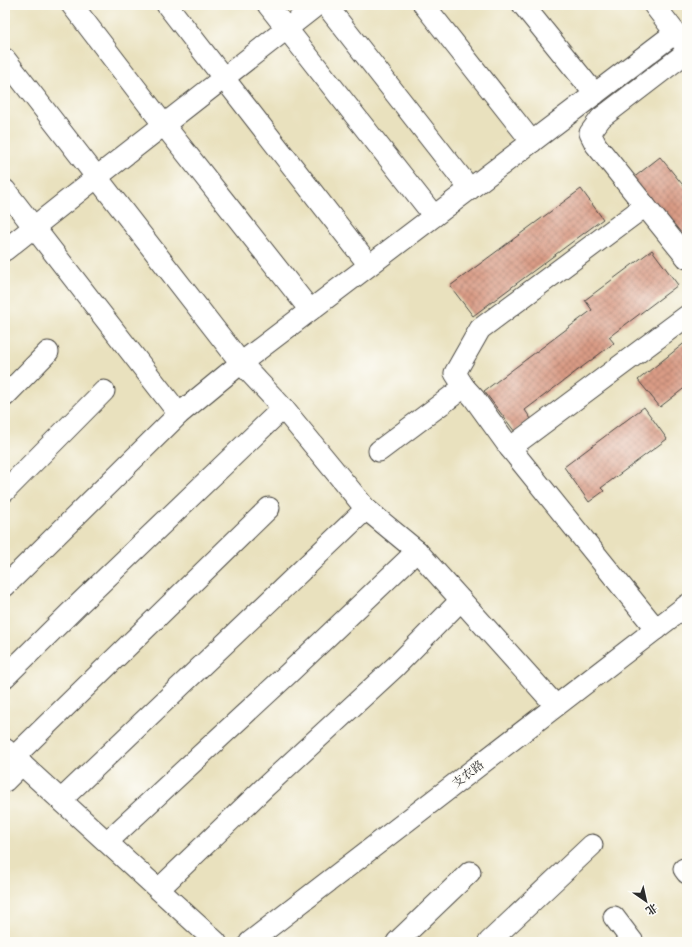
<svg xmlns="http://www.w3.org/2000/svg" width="692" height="947" font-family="'Gentium Book Plus','Noto Serif SC',serif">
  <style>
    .building { fill: url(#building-cross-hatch) }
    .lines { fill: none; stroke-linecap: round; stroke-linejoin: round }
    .minor-casing { stroke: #484641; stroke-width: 23 }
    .minor { stroke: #fff; stroke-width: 21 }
    .labels { text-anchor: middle; stroke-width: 3.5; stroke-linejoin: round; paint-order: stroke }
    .street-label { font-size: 12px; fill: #2b2b2b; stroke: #fdfcf7 }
  </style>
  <defs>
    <pattern id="building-cross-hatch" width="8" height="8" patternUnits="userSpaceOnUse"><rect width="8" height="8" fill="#d99b85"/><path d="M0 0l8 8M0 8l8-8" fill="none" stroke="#b07f6d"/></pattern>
  </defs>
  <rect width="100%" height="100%" fill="#fdfcf7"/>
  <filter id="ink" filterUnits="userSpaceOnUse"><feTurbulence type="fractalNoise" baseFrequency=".025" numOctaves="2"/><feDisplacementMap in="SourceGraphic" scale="8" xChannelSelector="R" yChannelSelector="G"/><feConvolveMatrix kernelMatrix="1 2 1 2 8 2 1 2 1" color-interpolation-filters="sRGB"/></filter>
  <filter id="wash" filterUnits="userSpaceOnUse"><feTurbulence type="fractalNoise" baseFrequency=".012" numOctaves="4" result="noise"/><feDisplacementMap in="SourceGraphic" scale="16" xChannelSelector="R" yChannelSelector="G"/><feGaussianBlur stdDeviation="0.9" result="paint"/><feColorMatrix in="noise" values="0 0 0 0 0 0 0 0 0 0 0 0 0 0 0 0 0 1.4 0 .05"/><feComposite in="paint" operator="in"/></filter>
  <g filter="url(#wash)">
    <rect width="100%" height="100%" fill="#e9e1be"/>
    <g id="blocks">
      <g class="building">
        <path d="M 660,157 L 687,190 L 687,248 L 632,179 Z"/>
        <path d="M 581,189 L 603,219 L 473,316 L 450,286 Z"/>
        <path d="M 652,250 L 678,285 L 609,337 L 614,343 L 525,410 L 531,419 L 515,432 L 484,391 L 592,310 L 585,300 Z"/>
        <path d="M 687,341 L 687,386 L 660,407 L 638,380 Z"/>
        <path d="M 644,407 L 667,439 L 601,488 L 604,491 L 589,502 L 564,467 Z"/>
      </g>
    </g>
  </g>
  <g filter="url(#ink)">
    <use href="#blocks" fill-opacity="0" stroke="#484641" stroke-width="1"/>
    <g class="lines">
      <defs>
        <g id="minor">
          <path d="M 72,5 L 164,125 L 310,310"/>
          <path d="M 167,5 L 369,265"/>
          <path d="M 268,5 L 434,216"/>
          <path d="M 326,5 L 470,189"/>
          <path d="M 424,5 L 532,142"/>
          <path d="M 523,5 L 595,94"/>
          <path d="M 654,5 L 684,44"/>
          <path d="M 687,52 L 601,118 L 590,133 L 596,145 L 687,258"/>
          <path d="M 5,59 L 241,363 L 283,408 L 366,509 L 417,551 L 556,706"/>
          <path d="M 5,190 L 179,414"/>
          <path d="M 5,250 L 97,177 L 317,5"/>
          <path d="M 464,387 L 455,373 L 480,329 L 645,206"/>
          <path d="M 5,396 L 48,352"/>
          <path d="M 379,451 L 464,387 L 474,398 L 510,448"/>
          <path d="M 5,491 L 104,391"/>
          <path d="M 5,586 L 179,414 L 241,363 L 675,33"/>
          <path d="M 656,629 L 510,448 L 687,316"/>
          <path d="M 5,677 L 80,603 L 283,408"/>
          <path d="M 5,749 L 216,942"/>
          <path d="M 14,757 L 269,508"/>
          <path d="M 5,781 L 22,764"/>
          <path d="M 61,800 L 213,655 L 366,509"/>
          <path d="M 107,842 L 289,673 L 417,551"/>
          <path d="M 684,869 L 687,873"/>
          <path d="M 159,889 L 264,788 L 396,666 L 461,600"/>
          <path d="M 614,917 L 633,942"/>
          <path d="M 250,942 L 687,605"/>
          <path d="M 397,942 L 470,872"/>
          <path d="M 489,942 L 592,845"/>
        </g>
      </defs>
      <use href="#minor" class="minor-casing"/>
      <use href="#minor" class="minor"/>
    </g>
  </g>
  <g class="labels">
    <g class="street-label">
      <text transform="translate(468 774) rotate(-38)" y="4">支农路</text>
    </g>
  </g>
  <rect width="692" height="947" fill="none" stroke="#fdfcf7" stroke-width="20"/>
  <g transform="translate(646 901) rotate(146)" stroke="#fdfcf7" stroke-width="3" paint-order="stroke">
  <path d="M0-3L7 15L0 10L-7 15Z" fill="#2b2b2b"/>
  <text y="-6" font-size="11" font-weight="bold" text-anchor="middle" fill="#2b2b2b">北</text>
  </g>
</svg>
